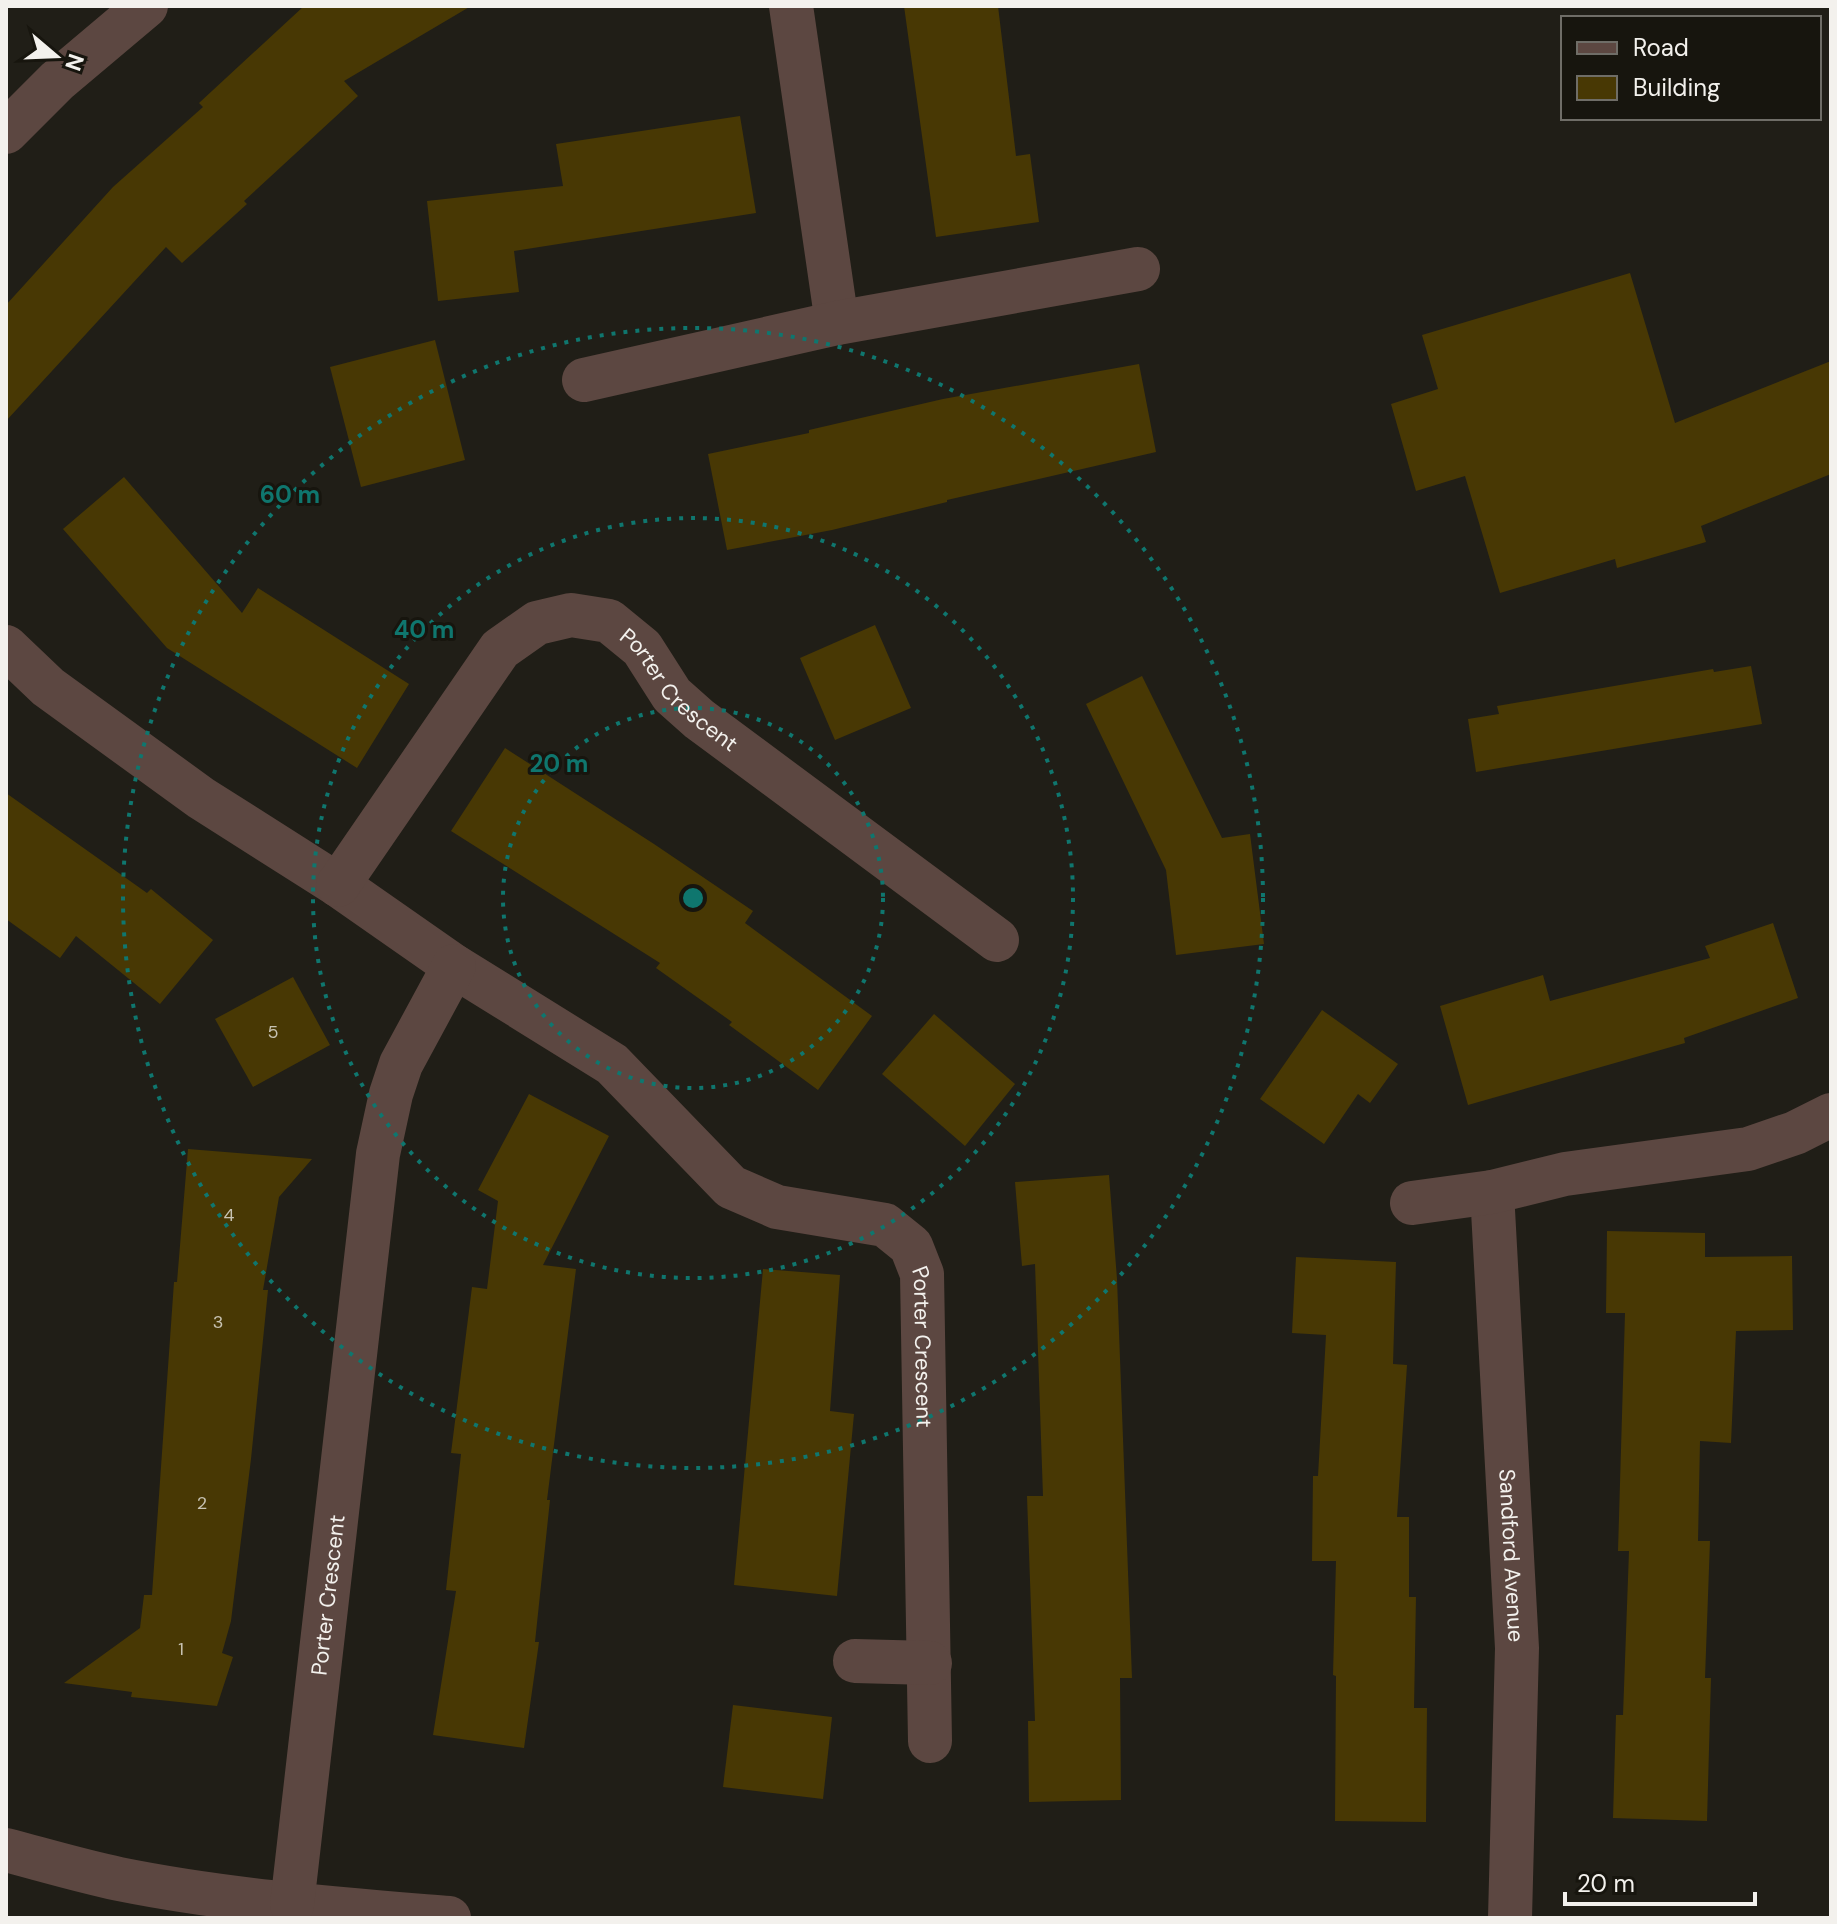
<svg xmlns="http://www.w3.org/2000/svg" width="1837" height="1924" font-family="'DM Sans',sans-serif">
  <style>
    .building { fill: #483804 }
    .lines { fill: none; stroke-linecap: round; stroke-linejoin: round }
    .minor { stroke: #5c4741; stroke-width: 44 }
    .ring { fill: none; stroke: #0f766e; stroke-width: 4; stroke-dasharray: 4 8 }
    .labels { text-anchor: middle; stroke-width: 6; stroke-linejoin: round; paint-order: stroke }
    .number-label { font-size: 18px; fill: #c8c3b3 }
    .street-label { font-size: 22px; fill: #f3f1ed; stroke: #17150e }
    .centre { fill: #0f766e; stroke: #17150e; stroke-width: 4 }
    .ring-label { font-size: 24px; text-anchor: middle; font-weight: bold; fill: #0f766e; stroke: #17150e; stroke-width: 6; stroke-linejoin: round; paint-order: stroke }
  </style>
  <rect width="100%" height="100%" fill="#201e17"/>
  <g class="building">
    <path d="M 304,6 L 471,6 L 344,81 L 358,96 L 244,201 L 247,204 L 182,263 L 166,247 L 6,421 L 6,305 L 113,187 L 203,107 L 199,103 Z"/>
    <path d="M 904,6 L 998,6 L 1016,156 L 1030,154 L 1039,222 L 936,237 Z"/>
    <path d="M 740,116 L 756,213 L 514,251 L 519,292 L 438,301 L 427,201 L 563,186 L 556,144 Z"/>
    <path d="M 1630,273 L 1675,423 L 1831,361 L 1831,474 L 1701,526 L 1706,542 L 1617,568 L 1615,559 L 1500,593 L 1465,476 L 1416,491 L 1391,404 L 1438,389 L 1422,335 Z"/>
    <path d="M 435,340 L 465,460 L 361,487 L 330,367 Z"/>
    <path d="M 1139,364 L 1156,452 L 947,500 L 947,502 L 832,530 L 727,550 L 708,454 L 809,433 L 809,430 L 943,399 Z"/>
    <path d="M 124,477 L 242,613 L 258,588 L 409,684 L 357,768 L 167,648 L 63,529 Z"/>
    <path d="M 875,625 L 911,708 L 835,740 L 800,658 Z"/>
    <path d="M 1751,666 L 1762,724 L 1476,772 L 1468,719 L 1499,714 L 1497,706 L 1713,669 L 1714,672 Z"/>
    <path d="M 1142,676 L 1222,838 L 1250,834 L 1264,944 L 1176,955 L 1166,870 L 1086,704 Z"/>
    <path d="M 505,748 L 654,844 L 753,911 L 745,923 L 872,1016 L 818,1090 L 729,1025 L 732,1022 L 656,968 L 660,963 L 451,831 Z"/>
    <path d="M 6,793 L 147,893 L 151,889 L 213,940 L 160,1004 L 76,936 L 60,958 L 6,919 Z"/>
    <path d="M 1773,923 L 1798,998 L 1684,1038 L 1685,1043 L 1468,1105 L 1440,1006 L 1543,975 L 1550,1001 L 1710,958 L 1705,946 Z"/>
    <path d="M 293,977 L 330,1045 L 253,1087 L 215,1019 Z"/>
    <path d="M 1322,1010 L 1398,1064 L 1370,1103 L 1358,1094 L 1324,1144 L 1260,1099 Z"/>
    <path d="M 934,1014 L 1015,1084 L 965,1146 L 882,1074 Z"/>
    <path d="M 529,1094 L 609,1136 L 543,1265 L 576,1269 L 547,1500 L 550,1500 L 535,1642 L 539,1642 L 524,1748 L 433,1735 L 456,1591 L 446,1590 L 461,1454 L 451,1453 L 472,1287 L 487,1289 L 498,1201 L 478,1190 Z"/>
    <path d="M 188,1149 L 312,1159 L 279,1197 L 263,1290 L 268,1290 L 251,1459 L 231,1621 L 222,1653 L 233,1657 L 217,1706 L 131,1697 L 132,1692 L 64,1683 L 140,1628 L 144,1595 L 152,1595 L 174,1282 L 177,1282 Z"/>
    <path d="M 1109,1175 L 1117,1279 L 1132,1678 L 1120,1678 L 1121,1800 L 1029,1802 L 1028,1721 L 1035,1721 L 1027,1496 L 1043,1496 L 1035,1264 L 1022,1266 L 1015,1182 Z"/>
    <path d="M 1607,1231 L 1705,1233 L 1705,1257 L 1792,1256 L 1793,1330 L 1736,1331 L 1731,1443 L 1700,1441 L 1698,1541 L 1710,1541 L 1705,1678 L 1711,1678 L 1707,1821 L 1613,1818 L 1616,1715 L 1623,1715 L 1629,1551 L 1618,1551 L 1625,1313 L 1606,1313 Z"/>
    <path d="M 1296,1257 L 1396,1262 L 1393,1364 L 1407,1365 L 1397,1517 L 1409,1517 L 1409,1597 L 1416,1597 L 1414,1708 L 1427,1708 L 1426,1822 L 1335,1821 L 1336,1676 L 1333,1675 L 1336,1561 L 1312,1561 L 1313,1476 L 1318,1476 L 1326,1335 L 1292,1333 Z"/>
    <path d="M 763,1269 L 840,1275 L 830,1411 L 854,1414 L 837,1596 L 734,1585 Z"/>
    <path d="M 733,1705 L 832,1717 L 823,1799 L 723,1787 Z"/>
  </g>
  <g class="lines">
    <g class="minor">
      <path d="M 791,6 L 837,323"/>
      <path d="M 6,132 L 57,81 L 146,6"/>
      <path d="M 584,380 L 837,323 L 1138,269"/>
      <path id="s1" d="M 6,647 L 48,687 L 201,798 L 338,885 L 454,966 L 612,1064 L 731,1187 L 777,1207 L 885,1225 L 911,1246 L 922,1274 L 930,1741"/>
      <path id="s2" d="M 338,885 L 500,649 L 537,623 L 571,615 L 609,621 L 642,648 L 672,695 L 699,719 L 997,940"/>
      <path id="s3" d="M 1492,1192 L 1517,1648 L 1510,1918"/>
      <path d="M 1412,1203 L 1492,1192 L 1565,1174 L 1748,1149 L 1795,1133 L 1831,1115"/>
      <path d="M 855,1661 L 930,1663"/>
      <path d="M 6,1850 C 44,1860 81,1871 119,1879 C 228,1901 339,1909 449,1918"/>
      <path id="s4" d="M 292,1905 L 378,1154 L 391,1094 L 401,1064 L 454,966"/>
    </g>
  </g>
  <g class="ring">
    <circle cx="693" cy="898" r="190"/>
    <circle cx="693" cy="898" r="380"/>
    <circle cx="693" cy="898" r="570"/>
  </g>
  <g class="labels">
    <g class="number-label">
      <text x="273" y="1038">5</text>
      <text x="229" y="1221">4</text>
      <text x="218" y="1328">3</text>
      <text x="202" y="1509">2</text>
      <text x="181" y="1655">1</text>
    </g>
    <g class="street-label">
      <text dy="8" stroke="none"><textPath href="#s2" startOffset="504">Porter Crescent</textPath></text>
      <text dy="8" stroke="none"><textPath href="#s1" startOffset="1204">Porter Crescent</textPath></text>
      <text dy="8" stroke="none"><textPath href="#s3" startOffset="364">Sandford Avenue</textPath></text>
      <text dy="8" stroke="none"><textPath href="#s4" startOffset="312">Porter Crescent</textPath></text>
    </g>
  </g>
  <circle cx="693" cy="898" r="12" class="centre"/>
  <g class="ring-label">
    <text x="290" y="503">60 m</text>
    <text x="424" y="638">40 m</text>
    <text x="559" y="772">20 m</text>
  </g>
  <rect width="1837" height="1924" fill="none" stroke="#f3f1ed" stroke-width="16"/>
  <rect x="1561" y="16" width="260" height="104" fill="#17150e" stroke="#6f6d67" stroke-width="2"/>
  <rect x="1577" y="42" width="40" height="12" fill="#5c4741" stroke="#6f6d67" stroke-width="2"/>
  <text x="1633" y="56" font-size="24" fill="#f3f1ed">Road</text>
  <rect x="1577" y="76" width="40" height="24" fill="#483804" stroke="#6f6d67" stroke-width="2"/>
  <text x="1633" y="96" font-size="24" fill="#f3f1ed">Building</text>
  <g transform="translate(56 56) rotate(109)" stroke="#17150e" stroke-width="6" paint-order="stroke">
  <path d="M0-6L14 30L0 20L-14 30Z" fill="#f3f1ed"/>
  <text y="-12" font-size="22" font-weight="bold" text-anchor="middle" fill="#f3f1ed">N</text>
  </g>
  <path d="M1565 1892v12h190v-12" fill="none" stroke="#f3f1ed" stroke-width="4"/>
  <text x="1577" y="1892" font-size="24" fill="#f3f1ed" stroke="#17150e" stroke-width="6" paint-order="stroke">20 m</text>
</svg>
